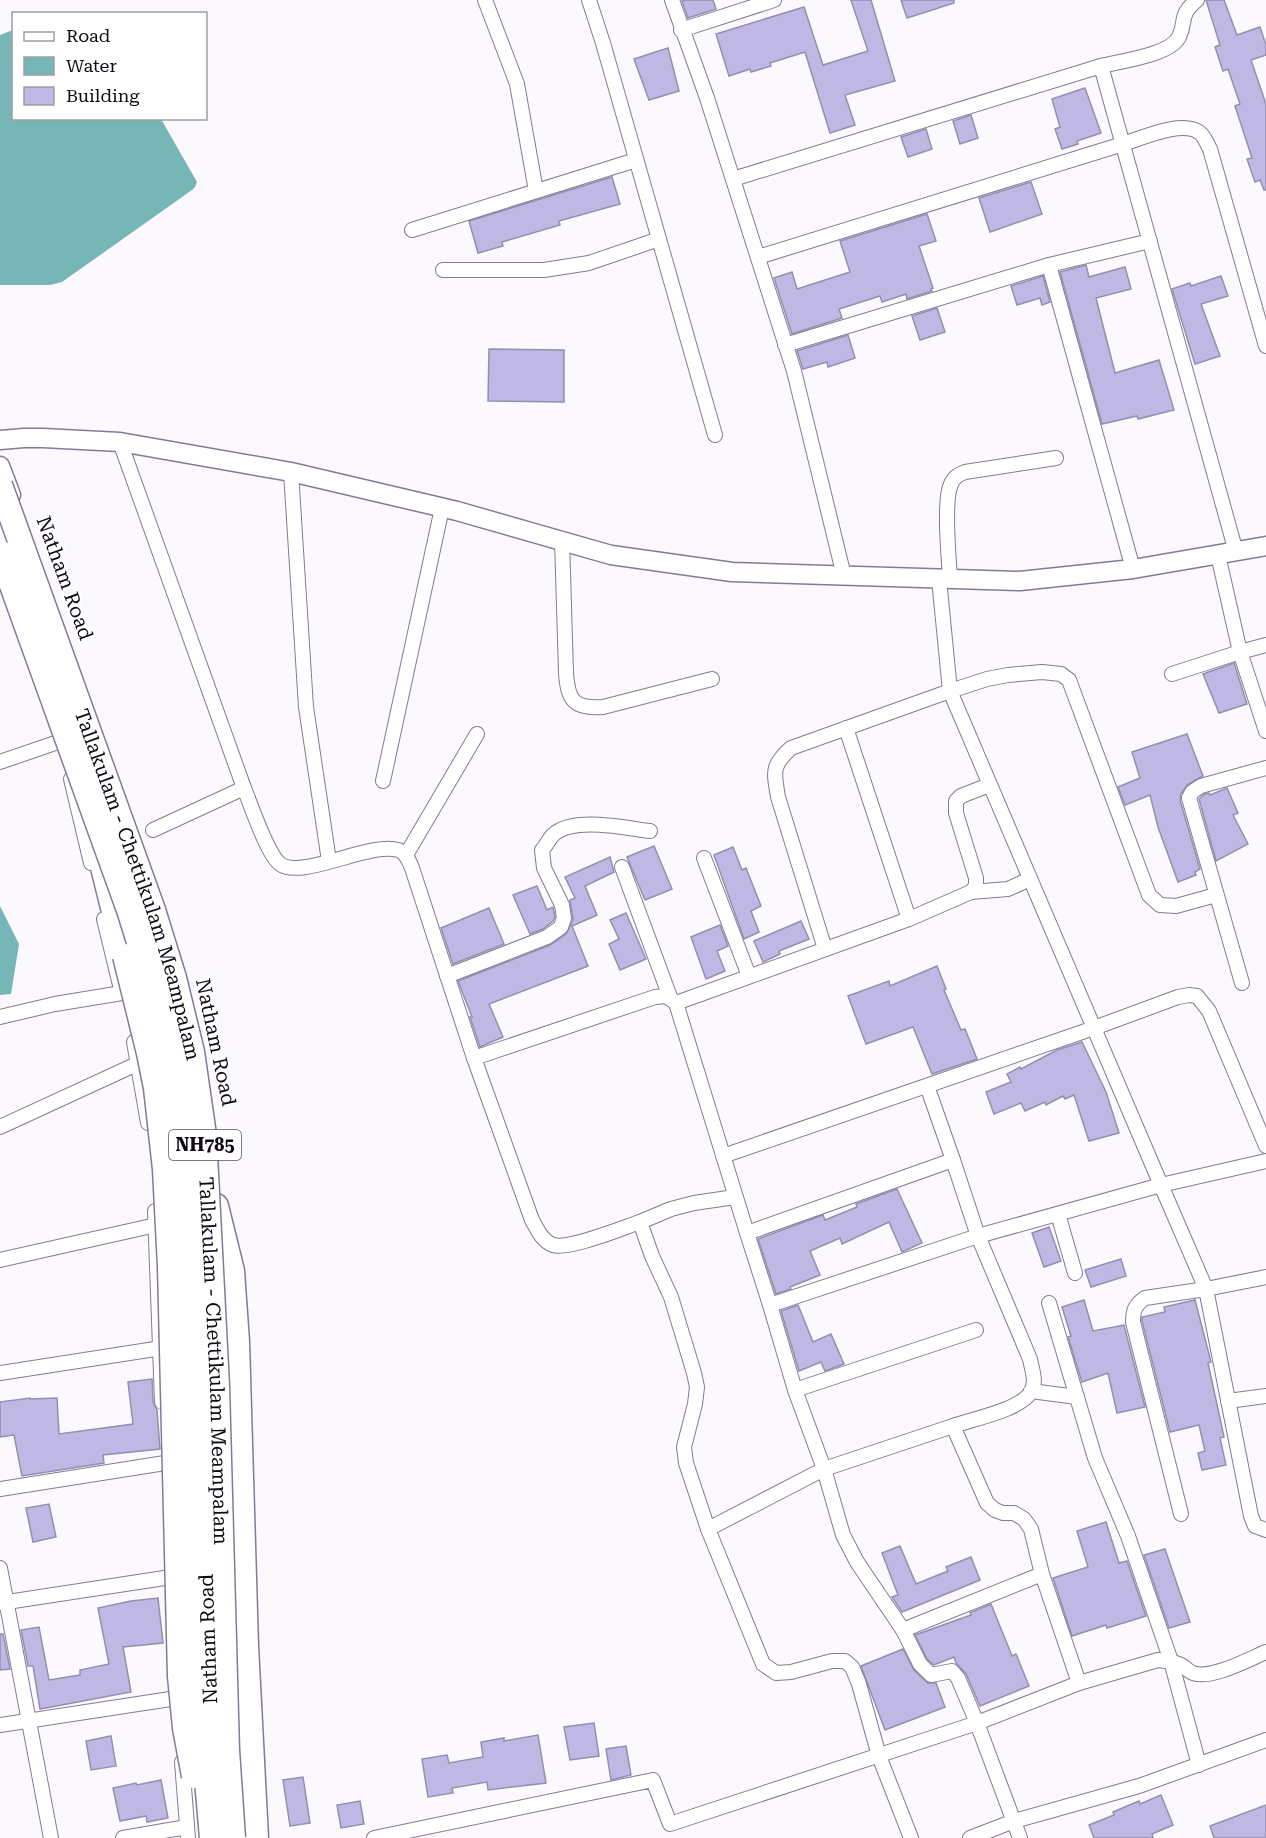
<svg xmlns="http://www.w3.org/2000/svg" width="1266" height="1838" font-family="'Roboto Serif',serif">
  <style>
    .water { fill: #77b6b7 }
    .building { fill: #bfb7e4; stroke: #958faf; stroke-width: 1.5 }
    .lines { fill: none; stroke-linecap: round; stroke-linejoin: round }
    .street-casing { stroke: #867996; stroke-width: 16 }
    .secondary-casing { stroke: #867996; stroke-width: 21 }
    .highway-casing { stroke: #867996; stroke-width: 27 }
    .street { stroke: #fff; stroke-width: 14 }
    .secondary { stroke: #fff; stroke-width: 18 }
    .highway { stroke: #fff; stroke-width: 24 }
    .highway-bridge-casing { stroke: #867996; stroke-width: 27; stroke-linecap: butt }
    .highway-bridge { stroke: #fff; stroke-width: 24 }
    .labels { text-anchor: middle; stroke-width: 5; stroke-linejoin: round; paint-order: stroke }
    .shield { fill: #fff; stroke: #58545b; stroke-width: 1.5 }
    .shield-label { font-size: 18px; font-weight: bold; fill: #100a15 }
    .street-label { font-size: 20px; fill: #100a15; stroke: #fff }
  </style>
  <rect width="100%" height="100%" fill="#fbf8fe"/>
  <g class="water">
    <path d="M 13,30 L 14,118 L 161,119 L 197,182 L 195,187 L 192,190 L 62,282 L 50,285 L 0,285 L 0,35 Z"/>
    <path d="M 0,906 L 19,944 L 11,994 L 0,995 Z"/>
  </g>
  <g class="building">
    <path d="M 686,0 L 713,0 L 716,9 L 688,18 L 682,1 Z"/>
    <path d="M 851,0 L 871,0 L 895,81 L 845,95 L 855,125 L 830,133 L 805,52 L 770,63 L 771,66 L 751,72 L 750,69 L 729,76 L 716,34 L 804,7 L 823,65 L 868,51 Z"/>
    <path d="M 901,0 L 954,0 L 954,3 L 907,18 Z"/>
    <path d="M 1206,0 L 1224,0 L 1237,35 L 1260,27 L 1266,45 L 1266,55 L 1251,60 L 1266,104 L 1266,190 L 1264,190 L 1260,180 L 1255,182 L 1247,159 L 1252,158 L 1235,106 L 1240,104 L 1228,69 L 1223,71 L 1215,47 L 1220,45 Z"/>
    <path d="M 668,48 L 679,91 L 649,100 L 634,59 Z"/>
    <path d="M 1085,88 L 1101,133 L 1077,141 L 1078,144 L 1062,149 L 1055,129 L 1060,127 L 1052,99 Z"/>
    <path d="M 971,115 L 978,138 L 960,144 L 953,121 Z"/>
    <path d="M 926,129 L 932,149 L 908,157 L 901,137 Z"/>
    <path d="M 612,177 L 620,204 L 559,221 L 560,225 L 502,242 L 503,246 L 478,253 L 469,221 Z"/>
    <path d="M 1031,182 L 1042,214 L 990,232 L 979,198 Z"/>
    <path d="M 927,214 L 936,241 L 919,246 L 933,288 L 931,289 L 932,291 L 907,299 L 906,294 L 882,302 L 880,296 L 839,309 L 842,318 L 792,334 L 774,278 L 792,272 L 797,289 L 850,272 L 840,241 Z"/>
    <path d="M 1086,265 L 1089,277 L 1125,267 L 1131,289 L 1096,298 L 1115,373 L 1159,360 L 1174,410 L 1138,419 L 1137,416 L 1102,424 L 1060,272 Z"/>
    <path d="M 1043,276 L 1050,302 L 1042,305 L 1040,298 L 1017,305 L 1011,286 Z"/>
    <path d="M 1221,276 L 1228,296 L 1201,304 L 1220,356 L 1195,364 L 1172,289 L 1190,283 L 1191,286 Z"/>
    <path d="M 937,308 L 945,332 L 920,340 L 912,316 Z"/>
    <path d="M 848,335 L 855,358 L 828,367 L 827,362 L 803,369 L 797,351 Z"/>
    <path d="M 489,349 L 564,350 L 564,402 L 488,401 Z"/>
    <path d="M 1234,663 L 1247,704 L 1219,713 L 1203,674 Z"/>
    <path d="M 1187,734 L 1203,776 L 1187,785 L 1181,794 L 1180,800 L 1200,869 L 1195,872 L 1196,875 L 1178,882 L 1158,827 L 1150,795 L 1125,805 L 1118,787 L 1140,778 L 1132,752 Z"/>
    <path d="M 1227,788 L 1238,813 L 1233,815 L 1248,844 L 1216,861 L 1199,799 L 1205,794 L 1209,793 L 1210,795 Z"/>
    <path d="M 654,846 L 672,889 L 645,900 L 627,857 Z"/>
    <path d="M 733,847 L 742,870 L 746,868 L 761,906 L 751,911 L 759,932 L 744,939 L 714,855 Z"/>
    <path d="M 610,857 L 614,872 L 585,886 L 597,915 L 572,926 L 588,966 L 489,1004 L 503,1037 L 480,1047 L 470,1017 L 472,1017 L 458,981 L 550,945 L 566,934 L 573,920 L 570,900 L 575,898 L 565,877 Z"/>
    <path d="M 537,886 L 547,910 L 553,907 L 555,917 L 553,921 L 543,929 L 530,934 L 513,895 Z"/>
    <path d="M 489,908 L 504,944 L 453,964 L 441,928 Z"/>
    <path d="M 626,913 L 646,959 L 620,970 L 609,944 L 619,939 L 610,920 Z"/>
    <path d="M 801,921 L 809,939 L 779,951 L 780,954 L 763,962 L 754,941 Z"/>
    <path d="M 720,925 L 728,946 L 717,951 L 725,971 L 706,979 L 691,937 Z"/>
    <path d="M 937,966 L 946,989 L 944,990 L 961,1030 L 965,1029 L 977,1059 L 932,1074 L 913,1027 L 866,1044 L 848,996 L 889,981 L 890,986 Z"/>
    <path d="M 1082,1042 L 1106,1092 L 1119,1133 L 1089,1141 L 1074,1095 L 1065,1099 L 1063,1096 L 1046,1105 L 1045,1102 L 1025,1111 L 1021,1103 L 994,1114 L 986,1092 L 1011,1082 L 1007,1074 L 1020,1067 L 1021,1069 L 1057,1050 Z"/>
    <path d="M 897,1189 L 922,1243 L 902,1252 L 889,1222 L 842,1244 L 840,1238 L 810,1251 L 820,1275 L 790,1287 L 791,1289 L 776,1294 L 758,1239 L 823,1215 L 825,1220 L 857,1207 L 856,1204 Z"/>
    <path d="M 1049,1227 L 1061,1261 L 1044,1267 L 1032,1233 Z"/>
    <path d="M 1121,1259 L 1126,1276 L 1091,1287 L 1085,1270 Z"/>
    <path d="M 1084,1300 L 1093,1331 L 1124,1325 L 1145,1407 L 1117,1413 L 1108,1373 L 1082,1382 L 1068,1337 L 1071,1336 L 1062,1307 Z"/>
    <path d="M 1195,1300 L 1211,1362 L 1208,1363 L 1224,1437 L 1220,1438 L 1226,1465 L 1202,1470 L 1198,1453 L 1205,1451 L 1199,1425 L 1170,1432 L 1142,1321 L 1142,1317 L 1165,1312 L 1164,1307 Z"/>
    <path d="M 798,1305 L 813,1342 L 831,1334 L 844,1364 L 825,1371 L 821,1362 L 799,1371 L 781,1311 Z"/>
    <path d="M 152,1379 L 153,1402 L 157,1410 L 160,1449 L 103,1455 L 104,1463 L 22,1476 L 14,1435 L 0,1437 L 0,1402 L 30,1398 L 30,1399 L 57,1398 L 59,1434 L 133,1424 L 128,1382 Z"/>
    <path d="M 49,1504 L 56,1537 L 33,1542 L 26,1508 Z"/>
    <path d="M 1106,1522 L 1119,1563 L 1127,1561 L 1146,1616 L 1107,1628 L 1106,1625 L 1072,1636 L 1053,1578 L 1088,1567 L 1077,1531 Z"/>
    <path d="M 900,1546 L 916,1584 L 948,1571 L 946,1567 L 971,1557 L 980,1580 L 902,1612 L 892,1597 L 898,1595 L 882,1553 Z"/>
    <path d="M 1165,1549 L 1190,1622 L 1169,1628 L 1144,1555 Z"/>
    <path d="M 158,1598 L 163,1643 L 123,1647 L 131,1692 L 40,1709 L 33,1666 L 28,1666 L 21,1630 L 39,1627 L 49,1680 L 80,1675 L 80,1670 L 109,1664 L 98,1608 L 131,1601 Z"/>
    <path d="M 991,1604 L 1012,1656 L 1016,1654 L 1029,1686 L 980,1706 L 966,1674 L 956,1663 L 954,1657 L 934,1665 L 927,1659 L 915,1635 L 971,1615 L 970,1613 Z"/>
    <path d="M 0,1634 L 3,1634 L 10,1669 L 0,1670 Z"/>
    <path d="M 903,1649 L 914,1670 L 928,1683 L 936,1683 L 945,1707 L 885,1730 L 861,1666 Z"/>
    <path d="M 594,1723 L 599,1756 L 570,1760 L 564,1727 Z"/>
    <path d="M 538,1735 L 546,1783 L 488,1790 L 487,1782 L 452,1788 L 453,1793 L 428,1797 L 422,1759 L 447,1755 L 449,1763 L 483,1757 L 481,1742 L 504,1738 L 504,1741 Z"/>
    <path d="M 111,1736 L 116,1766 L 91,1770 L 86,1741 Z"/>
    <path d="M 626,1746 L 631,1775 L 611,1780 L 606,1749 Z"/>
    <path d="M 303,1777 L 310,1823 L 290,1826 L 283,1780 Z"/>
    <path d="M 161,1780 L 168,1818 L 147,1822 L 146,1816 L 120,1821 L 113,1788 L 136,1783 L 137,1785 Z"/>
    <path d="M 1161,1795 L 1173,1825 L 1152,1834 L 1153,1838 L 1094,1838 L 1089,1825 L 1114,1815 L 1113,1812 L 1139,1801 L 1140,1804 Z"/>
    <path d="M 360,1801 L 364,1824 L 341,1828 L 337,1805 Z"/>
    <path d="M 1266,1805 L 1266,1838 L 1214,1838 L 1210,1826 Z"/>
  </g>
  <g class="lines">
    <defs>
      <g id="street">
        <path d="M 485,0 L 517,84 L 536,191"/>
        <path d="M 589,0 L 603,43 L 715,435"/>
        <path d="M 672,0 L 707,98 L 794,371 L 844,576"/>
        <path d="M 681,30 L 774,0"/>
        <path d="M 1101,66 C 1121,61 1170,55 1179,37 C 1187,20 1178,16 1197,0"/>
        <path d="M 733,179 L 1101,66 L 1236,552"/>
        <path d="M 412,230 L 636,160"/>
        <path d="M 758,257 L 1123,144 C 1142,138 1184,119 1200,133 C 1205,137 1207,144 1210,149 L 1266,346"/>
        <path d="M 1049,265 L 1133,569"/>
        <path d="M 443,270 L 544,270 L 589,263 L 659,239"/>
        <path d="M 785,345 L 1049,265 L 1150,241"/>
        <path d="M 120,442 L 244,788"/>
        <path d="M 291,472 L 306,707 L 329,861"/>
        <path d="M 562,540 L 566,673 C 568,701 574,709 603,707 L 712,679"/>
        <path d="M 1218,555 L 1240,652 L 1266,731"/>
        <path d="M 950,579 C 949,558 943,501 951,484 C 954,477 958,475 965,472 L 1056,458"/>
        <path d="M 1172,674 L 1240,652 L 1266,645"/>
        <path d="M 846,728 L 909,919"/>
        <path d="M 0,762 L 61,741"/>
        <path d="M 71,779 L 91,863"/>
        <path d="M 383,781 L 442,508"/>
        <path d="M 153,830 L 244,788 C 251,805 267,854 280,864 C 301,880 372,841 398,850 C 406,852 409,861 412,868 L 474,1058 L 655,997 L 666,996 L 676,1003"/>
        <path d="M 406,855 L 477,734"/>
        <path d="M 704,858 L 749,976"/>
        <path d="M 622,867 L 670,997"/>
        <path d="M 971,892 L 1008,889 L 1030,879"/>
        <path d="M 104,919 L 120,985"/>
        <path d="M 825,949 L 778,797 C 774,772 771,766 791,748 L 950,691 L 987,679 L 1008,675 L 1042,672 L 1061,674 L 1069,680 L 1149,895 L 1160,905 L 1176,906 L 1216,895"/>
        <path d="M 447,976 L 547,937 L 561,927 L 564,918 L 562,905 L 544,868 L 542,850 C 546,846 549,839 553,835 C 573,816 625,828 650,831"/>
        <path d="M 1242,983 L 1189,798 L 1192,792 L 1201,786 L 1266,768"/>
        <path d="M 0,1017 L 55,1004 L 122,993"/>
        <path d="M 134,1042 L 148,1123"/>
        <path d="M 474,1058 L 532,1220 C 537,1229 542,1241 553,1245 C 569,1250 622,1228 640,1222 L 652,1256 L 671,1297 L 694,1373 L 697,1387 L 695,1404 L 684,1447 L 686,1463 L 708,1529"/>
        <path d="M 927,1086 L 953,1160"/>
        <path d="M 0,1127 L 139,1063"/>
        <path d="M 723,1156 L 1094,1028 L 1178,997 L 1189,995 L 1197,996 L 1209,1011 L 1266,1146"/>
        <path d="M 155,1211 L 162,1402"/>
        <path d="M 1058,1214 L 1075,1273"/>
        <path d="M 640,1222 L 671,1209 L 694,1203 L 735,1197"/>
        <path d="M 747,1233 L 676,1003 L 909,919 L 971,892 L 976,886 L 976,878 L 956,813 L 956,801 L 961,796 L 989,785"/>
        <path d="M 0,1260 L 156,1225"/>
        <path d="M 1266,1277 L 1206,1289 L 1251,1516 L 1255,1526 L 1266,1530"/>
        <path d="M 1049,1303 L 1095,1458 L 1128,1536 L 1171,1661 L 1199,1765"/>
        <path d="M 770,1305 L 978,1236 L 1030,1359 C 1032,1370 1037,1382 1031,1392 C 1020,1410 973,1419 953,1426"/>
        <path d="M 0,1373 L 168,1347"/>
        <path d="M 795,1390 L 976,1330"/>
        <path d="M 1031,1391 L 1077,1397"/>
        <path d="M 1228,1401 L 1266,1396"/>
        <path d="M 0,1489 L 165,1463"/>
        <path d="M 1181,1514 L 1133,1322 C 1133,1310 1135,1305 1145,1298 L 1206,1289 L 1161,1185 L 1266,1161"/>
        <path d="M 0,1568 L 51,1838"/>
        <path d="M 0,1603 L 171,1577"/>
        <path d="M 903,1630 L 1042,1574"/>
        <path d="M 1079,1683 L 1158,1660 C 1166,1661 1173,1661 1181,1665 C 1185,1667 1189,1672 1193,1673 C 1211,1680 1249,1659 1266,1652"/>
        <path d="M 0,1725 L 177,1698"/>
        <path d="M 182,1762 L 188,1838"/>
        <path d="M 123,1838 L 187,1827"/>
        <path d="M 374,1838 L 653,1780 L 670,1824 L 977,1723 L 1079,1683 L 1042,1574 L 1031,1529 L 1024,1519 L 1014,1513 L 1003,1513 L 995,1510 L 987,1503 L 953,1426 L 824,1469 L 843,1535 L 857,1562 L 903,1630 L 920,1664 L 931,1675 L 952,1671 L 958,1678 L 977,1723 L 1020,1838"/>
        <path d="M 911,1838 L 879,1756 L 859,1684 L 852,1667 L 845,1661 L 832,1661 L 791,1672 L 776,1673 L 763,1664 L 708,1529 L 824,1469 L 795,1390 L 770,1305 L 747,1233 L 953,1160 L 978,1236 L 1161,1185 L 950,691 L 939,579"/>
        <path d="M 970,1838 L 1014,1821 L 1139,1786 L 1266,1740"/>
      </g>
      <g id="secondary">
        <path d="M 0,440 L 24,438 L 43,438 L 120,442 L 291,472 L 457,511 L 611,555 L 732,572 L 1020,581 L 1133,569 L 1266,546"/>
        <path d="M 0,466 L 11,495"/>
      </g>
      <g id="highway">
        <path d="M 98,847 L 125,956"/>
        <path d="M 216,1206 L 232,1271 L 237,1342 L 246,1646 L 256,1838"/>
      </g>
    </defs>
    <use href="#street" class="street-casing"/>
    <use href="#secondary" class="secondary-casing"/>
    <use href="#highway" class="highway-casing"/>
    <use href="#street" class="street"/>
    <use href="#secondary" class="secondary"/>
    <use href="#highway" class="highway"/>
    <defs>
      <g id="highway-bridge">
        <path id="s1" d="M 0,485 L 153,910 L 174,978 L 192,1052 L 204,1135 L 217,1386 L 227,1750 L 233,1838"/>
        <path d="M 0,552 L 129,910 L 150,977 L 174,1074 L 184,1140 L 190,1268 L 205,1757 L 212,1838"/>
        <path d="M 125,956 L 149,1053 L 156,1088 L 165,1169 L 170,1267 L 180,1676 L 185,1728 L 194,1776"/>
      </g>
    </defs>
    <use href="#highway-bridge" class="highway-bridge-casing"/>
    <use href="#highway-bridge" class="highway-bridge"/>
  </g>
  <g class="labels">
    <rect class="shield" x="169" y="1130" width="72" height="30" rx="4.5"/>
    <g class="shield-label">
      <text x="205" y="1151">NH785</text>
    </g>
    <g class="street-label">
      <text transform="translate(65 578) rotate(70)" y="7">Natham Road</text>
      <text dy="7" stroke="none"><textPath href="#s1" startOffset="423">Tallakulam - Chettikulam Meampalam</textPath></text>
      <text transform="translate(216 1042) rotate(78)" y="7">Natham Road</text>
      <text dy="7" stroke="none"><textPath href="#s1" startOffset="909">Tallakulam - Chettikulam Meampalam</textPath></text>
      <text transform="translate(208 1639) rotate(-92)" y="7">Natham Road</text>
    </g>
  </g>
  <rect x="12" y="12" width="195" height="108" fill="#ffffff" stroke="#9f9da1" stroke-width="1.5"/>
  <rect x="24" y="32" width="30" height="9" fill="#ffffff" stroke="#9f9da1" stroke-width="1.5"/>
  <text x="66" y="42" font-size="18" fill="#100a15">Road</text>
  <rect x="24" y="57" width="30" height="18" fill="#77b6b7" stroke="#9f9da1" stroke-width="1.5"/>
  <text x="66" y="72" font-size="18" fill="#100a15">Water</text>
  <rect x="24" y="87" width="30" height="18" fill="#bfb7e4" stroke="#9f9da1" stroke-width="1.5"/>
  <text x="66" y="102" font-size="18" fill="#100a15">Building</text>
</svg>
